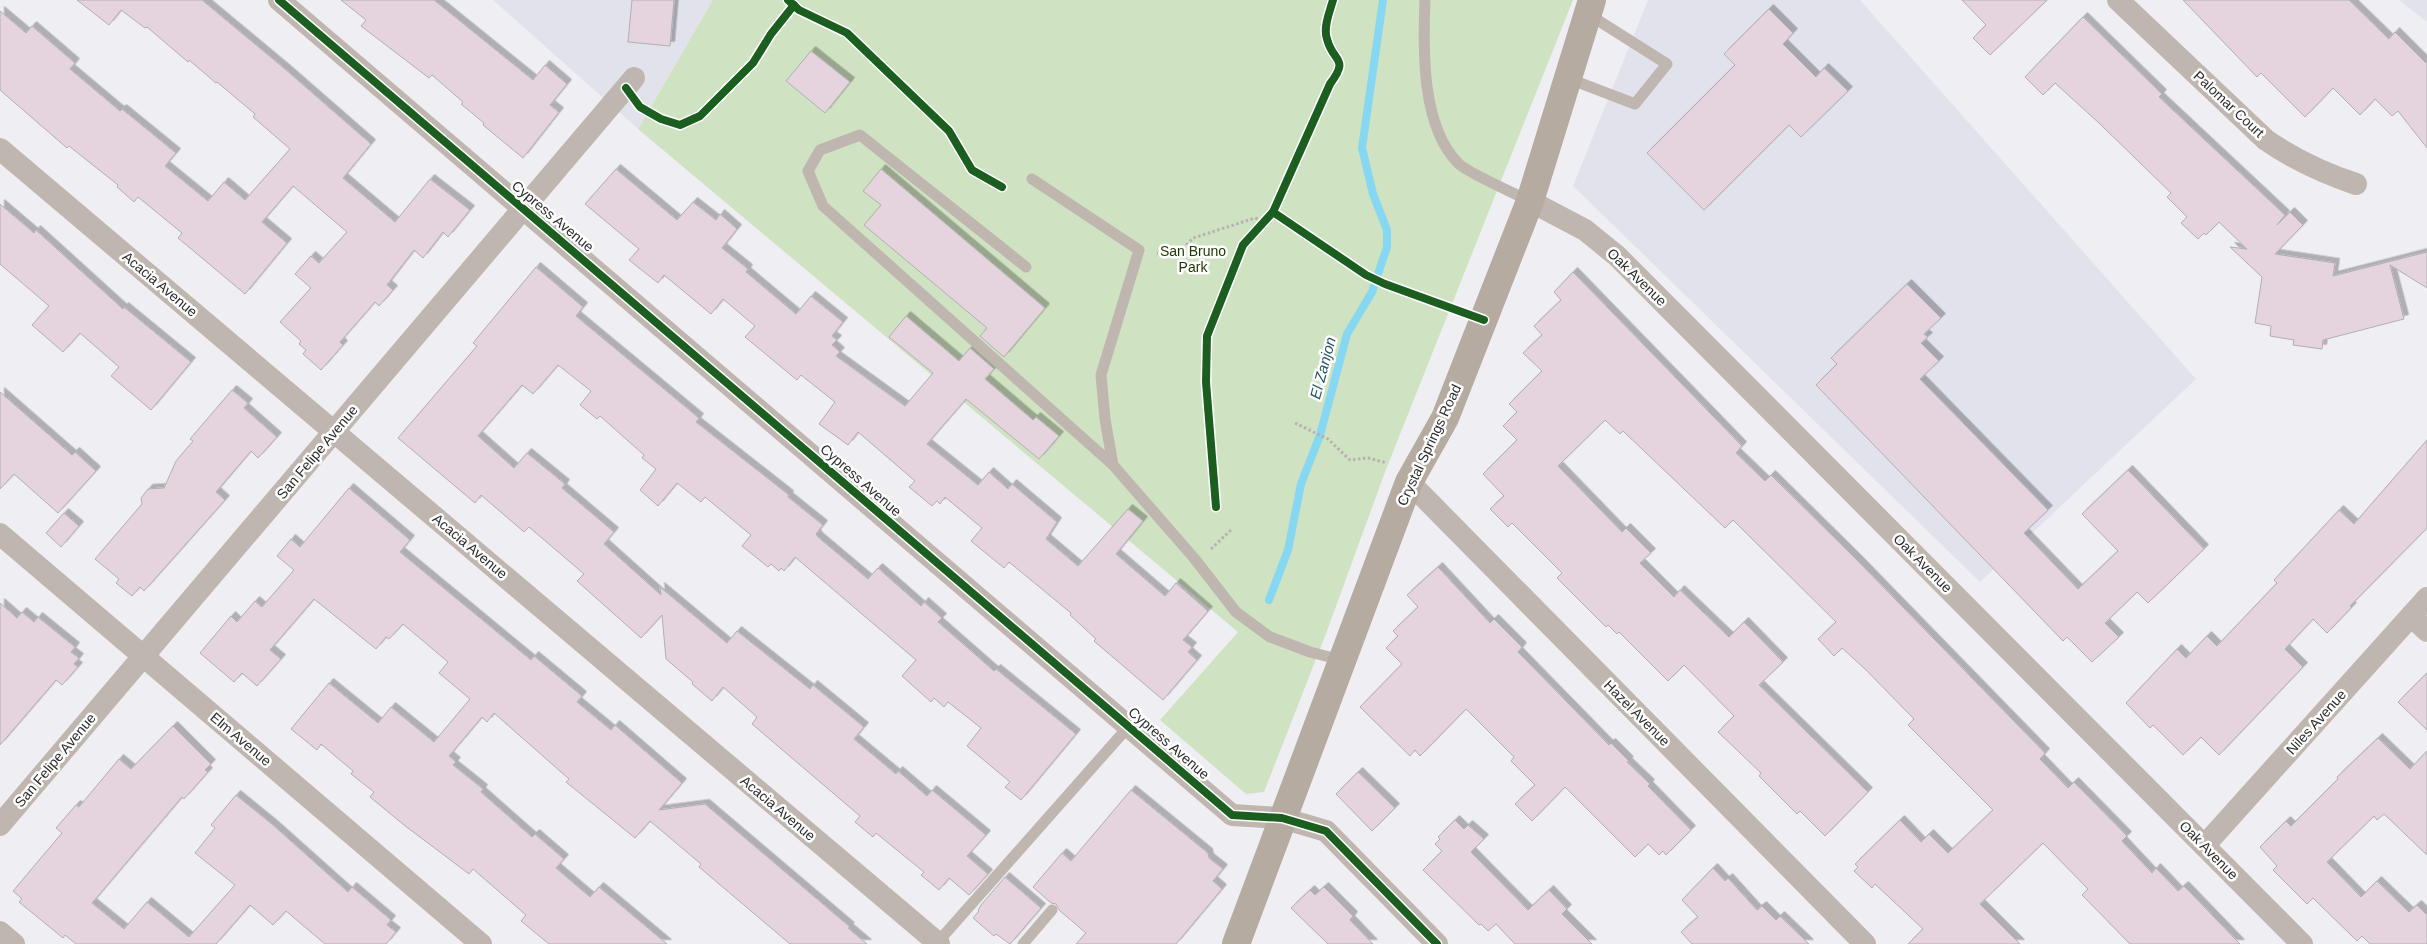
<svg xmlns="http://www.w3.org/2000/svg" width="2427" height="944" font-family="Arial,sans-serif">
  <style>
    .built { fill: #e1e2ec }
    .green { fill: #cfe2c2 }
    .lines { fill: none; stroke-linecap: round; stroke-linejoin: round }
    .stream { stroke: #86d7f1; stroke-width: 8 }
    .building { fill: #e5d4dd; stroke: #b0afb2; filter: url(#shadow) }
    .path { stroke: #b7b2ae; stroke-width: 3; stroke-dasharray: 2.5 2.5; stroke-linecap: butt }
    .service { stroke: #bfb6af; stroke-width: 11 }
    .minor { stroke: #bfb6af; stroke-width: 22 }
    .secondary { stroke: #b5aba1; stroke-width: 28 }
    .cycleway-casing { stroke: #fff; stroke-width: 11 }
    .cycleway { stroke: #1b5e20; stroke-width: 8 }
    .labels { text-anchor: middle; stroke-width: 5; stroke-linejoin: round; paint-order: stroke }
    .street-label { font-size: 14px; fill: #2b2b2e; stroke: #fff }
    .park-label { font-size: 14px; fill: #1d3600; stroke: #fff }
    .water-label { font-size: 15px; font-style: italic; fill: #255665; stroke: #fff }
  </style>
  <defs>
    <filter id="shadow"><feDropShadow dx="4.5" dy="-4.5" stdDeviation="0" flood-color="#0004"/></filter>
  </defs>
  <rect width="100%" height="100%" fill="#efeff3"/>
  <g class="built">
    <path d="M 493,0 L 713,0 L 638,129 Z"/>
    <path d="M 1648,0 L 1860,0 L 2196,379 L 1980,582 L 1573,186 Z"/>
    <path d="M 2399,0 L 2427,0 L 2427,22 Z"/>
  </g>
  <path class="green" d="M 713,0 L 1573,0 L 1385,472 L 1327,631 L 1264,792 L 1246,794 L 1160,720 L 1238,632 L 638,129 Z"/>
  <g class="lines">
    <path class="stream" d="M 1269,600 L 1288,550 L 1301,484 L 1320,435 L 1347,334 L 1372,292 L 1387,247 L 1387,230 L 1373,194 L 1362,148 L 1383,0"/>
  </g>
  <g class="building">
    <path d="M 77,0 L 202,0 L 285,69 L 371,144 L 343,178 L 395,222 L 430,179 L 470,210 L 448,237 L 443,232 L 423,258 L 414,250 L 387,285 L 393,290 L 379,306 L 375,302 L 340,342 L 343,345 L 321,370 L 303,354 L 306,350 L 299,344 L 301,341 L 280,322 L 311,288 L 295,274 L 311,256 L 319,263 L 347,232 L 293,186 L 262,222 L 287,243 L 245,294 L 178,238 L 182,233 L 138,197 L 134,202 L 117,187 L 118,185 L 69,146 L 67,148 L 0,90 L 0,11 L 26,33 L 32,26 L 75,63 L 70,69 L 120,111 L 122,109 L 176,153 L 165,166 L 208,201 L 224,182 L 245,200 L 290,149 L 253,117 L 255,114 L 217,82 L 216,83 L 189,60 L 188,62 L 147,27 L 145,28 L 121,10 L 109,25 Z"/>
    <path d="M 341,0 L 434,0 L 533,80 L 545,65 L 567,84 L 550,105 L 559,112 L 523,158 L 483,125 L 484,123 L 461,104 L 463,102 L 432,75 L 429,78 L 361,26 L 366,20 Z"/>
    <path d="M 632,0 L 674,0 L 670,46 L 628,42 Z"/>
    <path d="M 1962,0 L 2047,0 L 1990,55 L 1973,38 L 1986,25 Z"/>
    <path d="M 2183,0 L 2349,0 L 2389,39 L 2395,32 L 2427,64 L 2427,148 L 2398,111 L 2392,116 L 2375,99 L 2360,115 L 2333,88 L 2305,117 L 2261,73 L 2257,77 Z"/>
    <path d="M 1769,9 L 1793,33 L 1783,44 L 1816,77 L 1824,68 L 1848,91 L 1801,137 L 1789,125 L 1704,210 L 1647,153 L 1735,65 L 1724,54 Z"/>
    <path d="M 2083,17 L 2162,94 L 2159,97 L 2285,215 L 2277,225 L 2290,212 L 2303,225 L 2275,254 L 2335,263 L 2333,276 L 2427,252 L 2427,288 L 2390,265 L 2404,319 L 2323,340 L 2322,349 L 2293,345 L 2294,340 L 2270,336 L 2271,326 L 2255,323 L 2262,277 L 2230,247 L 2247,249 L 2219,222 L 2206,235 L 2204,233 L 2198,239 L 2181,223 L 2187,217 L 2167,197 L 2171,193 L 2100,124 L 2055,83 L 2043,95 L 2025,77 Z"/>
    <path d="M 811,51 L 850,82 L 825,113 L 786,81 Z"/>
    <path d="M 616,169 L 677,220 L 693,202 L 716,220 L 720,214 L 737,229 L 722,248 L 748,269 L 746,272 L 796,314 L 811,296 L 843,322 L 832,336 L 837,340 L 832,345 L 840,352 L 836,356 L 905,406 L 933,373 L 889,337 L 906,316 L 959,361 L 970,348 L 994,369 L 985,379 L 1033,420 L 1036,417 L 1059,436 L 1039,459 L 966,399 L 927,444 L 978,485 L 989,472 L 1008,489 L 1012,484 L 1057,522 L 1046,539 L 1078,566 L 1128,509 L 1143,521 L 1116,554 L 1165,596 L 1176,583 L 1208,611 L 1183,640 L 1192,647 L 1188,652 L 1197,660 L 1163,700 L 1094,641 L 1096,639 L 1070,615 L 1071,613 L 1009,562 L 1004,568 L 971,541 L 982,528 L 945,497 L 940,504 L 937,501 L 932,506 L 909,487 L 915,481 L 858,432 L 848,445 L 819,424 L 835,402 L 801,375 L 797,380 L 745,337 L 755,326 L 723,299 L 711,314 L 664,275 L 658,283 L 629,260 L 639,249 L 585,204 Z"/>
    <path d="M 881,169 L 1045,308 L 1004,357 L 980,336 L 987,328 L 864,225 L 881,205 L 863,191 Z"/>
    <path d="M 0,204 L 34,233 L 36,230 L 123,309 L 124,307 L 191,362 L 151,410 L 111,376 L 119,367 L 80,333 L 63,352 L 32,325 L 49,306 L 0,264 Z"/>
    <path d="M 536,267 L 583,307 L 576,316 L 699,418 L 696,422 L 789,495 L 788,497 L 823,525 L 816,534 L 818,537 L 868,579 L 878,568 L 921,606 L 924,602 L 942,618 L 938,622 L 994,671 L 996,669 L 1076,734 L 1021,800 L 1005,787 L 1010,782 L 967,746 L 981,728 L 948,702 L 944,707 L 934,698 L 931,702 L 902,676 L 916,660 L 795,557 L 784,571 L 781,568 L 779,571 L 771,564 L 768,567 L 742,546 L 751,535 L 705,497 L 701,502 L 677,483 L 658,506 L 640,490 L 656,469 L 642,458 L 644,455 L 600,416 L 597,419 L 580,405 L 591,391 L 558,365 L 533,394 L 522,385 L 478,436 L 514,468 L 527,453 L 565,484 L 562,488 L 614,532 L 604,544 L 661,595 L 660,587 L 727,643 L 737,631 L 810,689 L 813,685 L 864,727 L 854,739 L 896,774 L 898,771 L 927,796 L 932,790 L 986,835 L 967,856 L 988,874 L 969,895 L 949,878 L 939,890 L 921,875 L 924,872 L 876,833 L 873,837 L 855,822 L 860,816 L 752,724 L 757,717 L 723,687 L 712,701 L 692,684 L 693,682 L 666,659 L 662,615 L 641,638 L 577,581 L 584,574 L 529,527 L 524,532 L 481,495 L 475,503 L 398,438 L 477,346 L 473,343 Z"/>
    <path d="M 1573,272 L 1742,446 L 1736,453 L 1765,481 L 1771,475 L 1857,560 L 2045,753 L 2040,759 L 2068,788 L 2074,782 L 2127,836 L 2122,841 L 2152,873 L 2156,868 L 2178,891 L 2184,886 L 2240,944 L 2130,944 L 2082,895 L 2088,889 L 2043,843 L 1980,904 L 2020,944 L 1908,944 L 1923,929 L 1875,884 L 1872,888 L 1854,871 L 1858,867 L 1855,864 L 1900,820 L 1921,842 L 1929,834 L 1948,853 L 1993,810 L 1908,725 L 1914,719 L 1865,669 L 1842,648 L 1834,656 L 1818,639 L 1836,622 L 1733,520 L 1725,528 L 1623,431 L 1620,434 L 1605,420 L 1558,466 L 1622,532 L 1626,528 L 1651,553 L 1640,563 L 1674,597 L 1680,590 L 1729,637 L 1744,622 L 1783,662 L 1759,685 L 1868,792 L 1825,836 L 1800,811 L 1797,814 L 1759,776 L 1761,773 L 1718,732 L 1734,716 L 1684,665 L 1668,681 L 1619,632 L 1617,634 L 1608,625 L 1606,627 L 1557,578 L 1562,573 L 1512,523 L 1508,527 L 1490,509 L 1504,496 L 1483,474 L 1517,440 L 1503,426 L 1517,412 L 1509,404 L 1542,371 L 1523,353 L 1542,335 L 1534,326 L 1561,300 L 1554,292 Z"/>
    <path d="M 1907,284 L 1941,318 L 1924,334 L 1928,337 L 1921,343 L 1939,361 L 1920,379 L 2048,510 L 2024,533 L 2078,589 L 2118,551 L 2082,514 L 2128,470 L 2204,549 L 2148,603 L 2137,592 L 2105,623 L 2119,637 L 2092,662 L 2067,637 L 2063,641 L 1816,385 L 1837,364 L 1831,358 Z"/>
    <path d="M 232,390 L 248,403 L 244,408 L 277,437 L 258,458 L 251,451 L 216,492 L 225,500 L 144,591 L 140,587 L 132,596 L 116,583 L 119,579 L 95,559 L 142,504 L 141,498 L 148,489 L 164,488 L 176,461 L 193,441 L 190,439 Z"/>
    <path d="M 0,392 L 72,455 L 75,452 L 96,471 L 58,513 L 14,474 L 0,489 Z"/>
    <path d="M 2427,440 L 2427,528 L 2350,606 L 2352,607 L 2327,633 L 2313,619 L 2285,649 L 2303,667 L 2219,755 L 2201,737 L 2183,755 L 2153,725 L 2150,728 L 2126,703 L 2177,649 L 2186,658 L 2207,636 L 2217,646 L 2277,583 L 2274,580 L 2339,510 L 2354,524 Z"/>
    <path d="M 349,488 L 410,540 L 400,552 L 531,660 L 534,656 L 582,696 L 577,702 L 611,730 L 615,725 L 682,783 L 659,810 L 705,804 L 850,927 L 848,928 L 867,944 L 790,944 L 699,867 L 701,864 L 650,821 L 635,838 L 566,782 L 569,779 L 494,713 L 487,722 L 482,717 L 449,756 L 456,762 L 453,765 L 483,789 L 481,792 L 532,837 L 535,834 L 564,859 L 556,868 L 590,897 L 599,887 L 667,944 L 549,944 L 521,921 L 526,915 L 473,869 L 469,874 L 404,825 L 370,797 L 374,792 L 351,774 L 353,771 L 321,744 L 317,750 L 291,729 L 329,683 L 378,723 L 391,707 L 434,742 L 470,699 L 439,673 L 448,662 L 403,624 L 389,639 L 386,637 L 376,649 L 314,599 L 270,650 L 281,659 L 257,686 L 242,673 L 234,682 L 200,653 L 231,616 L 237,622 L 255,601 L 262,607 L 294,570 L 277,556 L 291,539 L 300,547 Z"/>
    <path d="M 64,513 L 79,526 L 61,547 L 46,533 Z"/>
    <path d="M 1438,567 L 1490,623 L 1494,619 L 1522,647 L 1518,652 L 1609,745 L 1611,743 L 1629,761 L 1627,762 L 1650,784 L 1648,786 L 1691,830 L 1666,855 L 1663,851 L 1659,855 L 1648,844 L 1635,857 L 1565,787 L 1532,821 L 1515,804 L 1535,785 L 1511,761 L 1514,757 L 1466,709 L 1420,756 L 1415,750 L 1410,756 L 1360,707 L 1402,664 L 1386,648 L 1398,636 L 1393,631 L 1418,607 L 1407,595 Z"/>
    <path d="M 0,603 L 17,618 L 22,612 L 34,622 L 38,617 L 75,647 L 71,652 L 79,658 L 74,664 L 78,667 L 62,685 L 56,680 L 0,745 Z"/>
    <path d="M 2427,673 L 2427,730 L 2398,702 Z"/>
    <path d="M 173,726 L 211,764 L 205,770 L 208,772 L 184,799 L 182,797 L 92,903 L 124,929 L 147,902 L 189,937 L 235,885 L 195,853 L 215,828 L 211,825 L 236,795 L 273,825 L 348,892 L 352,887 L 391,920 L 387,925 L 396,932 L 386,944 L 325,944 L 286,911 L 273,925 L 250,905 L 216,944 L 76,944 L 65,935 L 63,938 L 19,902 L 22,899 L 13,891 L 62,833 L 56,828 L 76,805 L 79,807 L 119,759 L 131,769 Z"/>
    <path d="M 2378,738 L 2410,769 L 2427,751 L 2427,855 L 2384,814 L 2377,820 L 2374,816 L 2327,862 L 2361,897 L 2377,881 L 2409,912 L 2417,905 L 2427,915 L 2427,944 L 2370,944 L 2362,936 L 2357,941 L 2313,898 L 2307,904 L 2273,870 L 2277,866 L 2260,847 L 2286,821 L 2291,826 L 2338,779 L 2337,777 Z"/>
    <path d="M 1358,772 L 1395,808 L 1372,831 L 1336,794 Z"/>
    <path d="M 1131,790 L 1208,853 L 1209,858 L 1223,869 L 1213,881 L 1222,889 L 1176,944 L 1076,944 L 1086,933 L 1059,910 L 1056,904 L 1051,903 L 1033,887 L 1062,853 L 1071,861 Z"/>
    <path d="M 1455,820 L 1464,829 L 1468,825 L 1484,839 L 1471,852 L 1528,910 L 1549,890 L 1567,909 L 1562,914 L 1592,944 L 1515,944 L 1496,924 L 1488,931 L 1481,924 L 1479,925 L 1423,870 L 1442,851 L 1435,844 L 1440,839 L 1438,837 Z"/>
    <path d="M 1713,868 L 1725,881 L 1728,878 L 1757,910 L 1762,906 L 1776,920 L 1780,916 L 1809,944 L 1692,944 L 1681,932 L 1698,917 L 1682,900 Z"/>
    <path d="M 1005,877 L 1041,908 L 1010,944 L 996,934 L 994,936 L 973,918 L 979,911 L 978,910 L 981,905 Z"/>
    <path d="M 1324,887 L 1353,916 L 1350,920 L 1373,944 L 1328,944 L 1291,908 L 1310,890 L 1315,895 Z"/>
  </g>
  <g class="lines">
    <g class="path">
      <path d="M 1157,253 L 1175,257 L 1193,238 L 1255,218 L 1265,221"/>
      <path d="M 1295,423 L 1328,439 L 1350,460 L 1368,458 L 1387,463"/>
      <path d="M 1211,549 L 1232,529"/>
    </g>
    <g class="service">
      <path d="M 1425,0 C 1423,49 1421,127 1459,164 C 1470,174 1514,193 1530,201"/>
      <path d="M 1567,78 L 1635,104 L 1667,64 L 1588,14"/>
      <path d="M 1032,179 L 1139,250 L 1101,375 L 1105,419 L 1113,465 L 1194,558 L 1236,612 L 1270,637 L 1310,652 L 1341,660"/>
      <path d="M 1026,267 L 860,135 L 820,150 L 808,171 L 823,206 L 1113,465"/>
      <path d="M 937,943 L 1129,726"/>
      <path d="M 1023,944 L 1052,910"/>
    </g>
    <g class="minor">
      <path d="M 279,0 L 1232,815 L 1282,818 L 1326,831 L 1437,944"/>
      <path d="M 2118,0 L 2266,140 C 2295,160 2323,173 2356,184"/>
      <path d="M 0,149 L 939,944"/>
      <path d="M 1530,201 L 1585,230 L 1617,256 L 2302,944"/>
      <path d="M 1409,482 L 1865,944"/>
      <path d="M 0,534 L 481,944"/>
      <path d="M 2411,616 L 2427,631"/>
      <path d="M 0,825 L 634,78"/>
      <path d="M 2205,845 L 2427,598"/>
      <path d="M 0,932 L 14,944"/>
    </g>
    <path class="secondary" d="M 1236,944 L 1409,482 L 1445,418 L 1530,201 L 1592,0"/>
    <defs>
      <g id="cycleway">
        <path d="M 279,0 L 1232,815 L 1282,818 L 1326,831 L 1437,944"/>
        <path d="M 788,0 L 799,10 L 847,33 L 949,131 L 972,170 L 1002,187"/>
        <path d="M 626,88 L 640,107 L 661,119 L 680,125 L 700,116 L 753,63 L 771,34 L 794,5"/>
        <path d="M 1273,212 L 1366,275 L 1385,284 L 1484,320"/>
        <path d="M 1216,507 L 1206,382 L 1207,336 L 1243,245 L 1273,212 L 1330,84 C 1350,57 1333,63 1327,39 C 1323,27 1330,11 1333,0"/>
      </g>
    </defs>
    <use href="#cycleway" class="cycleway-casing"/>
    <use href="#cycleway" class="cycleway"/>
  </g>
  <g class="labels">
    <g class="street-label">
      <text transform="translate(2229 104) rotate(43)" y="5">Palomar Court</text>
      <text transform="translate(553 216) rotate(40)" y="5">Cypress Avenue</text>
      <text transform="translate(1637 277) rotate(44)" y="5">Oak Avenue</text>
      <text transform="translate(160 284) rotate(40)" y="5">Acacia Avenue</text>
      <text transform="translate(1429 445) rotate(-65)" y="5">Crystal Springs Road</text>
      <text transform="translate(317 452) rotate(-50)" y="5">San Felipe Avenue</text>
      <text transform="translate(861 480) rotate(41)" y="5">Cypress Avenue</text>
      <text transform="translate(470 546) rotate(40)" y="5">Acacia Avenue</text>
      <text transform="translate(1923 563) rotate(45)" y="5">Oak Avenue</text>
      <text transform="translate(1637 713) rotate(45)" y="5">Hazel Avenue</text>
      <text transform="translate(2316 722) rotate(-48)" y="5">Niles Avenue</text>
      <text transform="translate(241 739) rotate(40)" y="5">Elm Avenue</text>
      <text transform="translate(1169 743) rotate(41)" y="5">Cypress Avenue</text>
      <text transform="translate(55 760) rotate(-50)" y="5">San Felipe Avenue</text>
      <text transform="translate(778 808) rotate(40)" y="5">Acacia Avenue</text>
      <text transform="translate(2209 850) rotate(45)" y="5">Oak Avenue</text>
    </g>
    <g class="park-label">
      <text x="1193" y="256">San Bruno<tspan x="1193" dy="16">Park</tspan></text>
    </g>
    <g class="water-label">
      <text transform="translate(1323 368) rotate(-75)" y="5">El Zanjon</text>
    </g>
  </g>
</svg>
